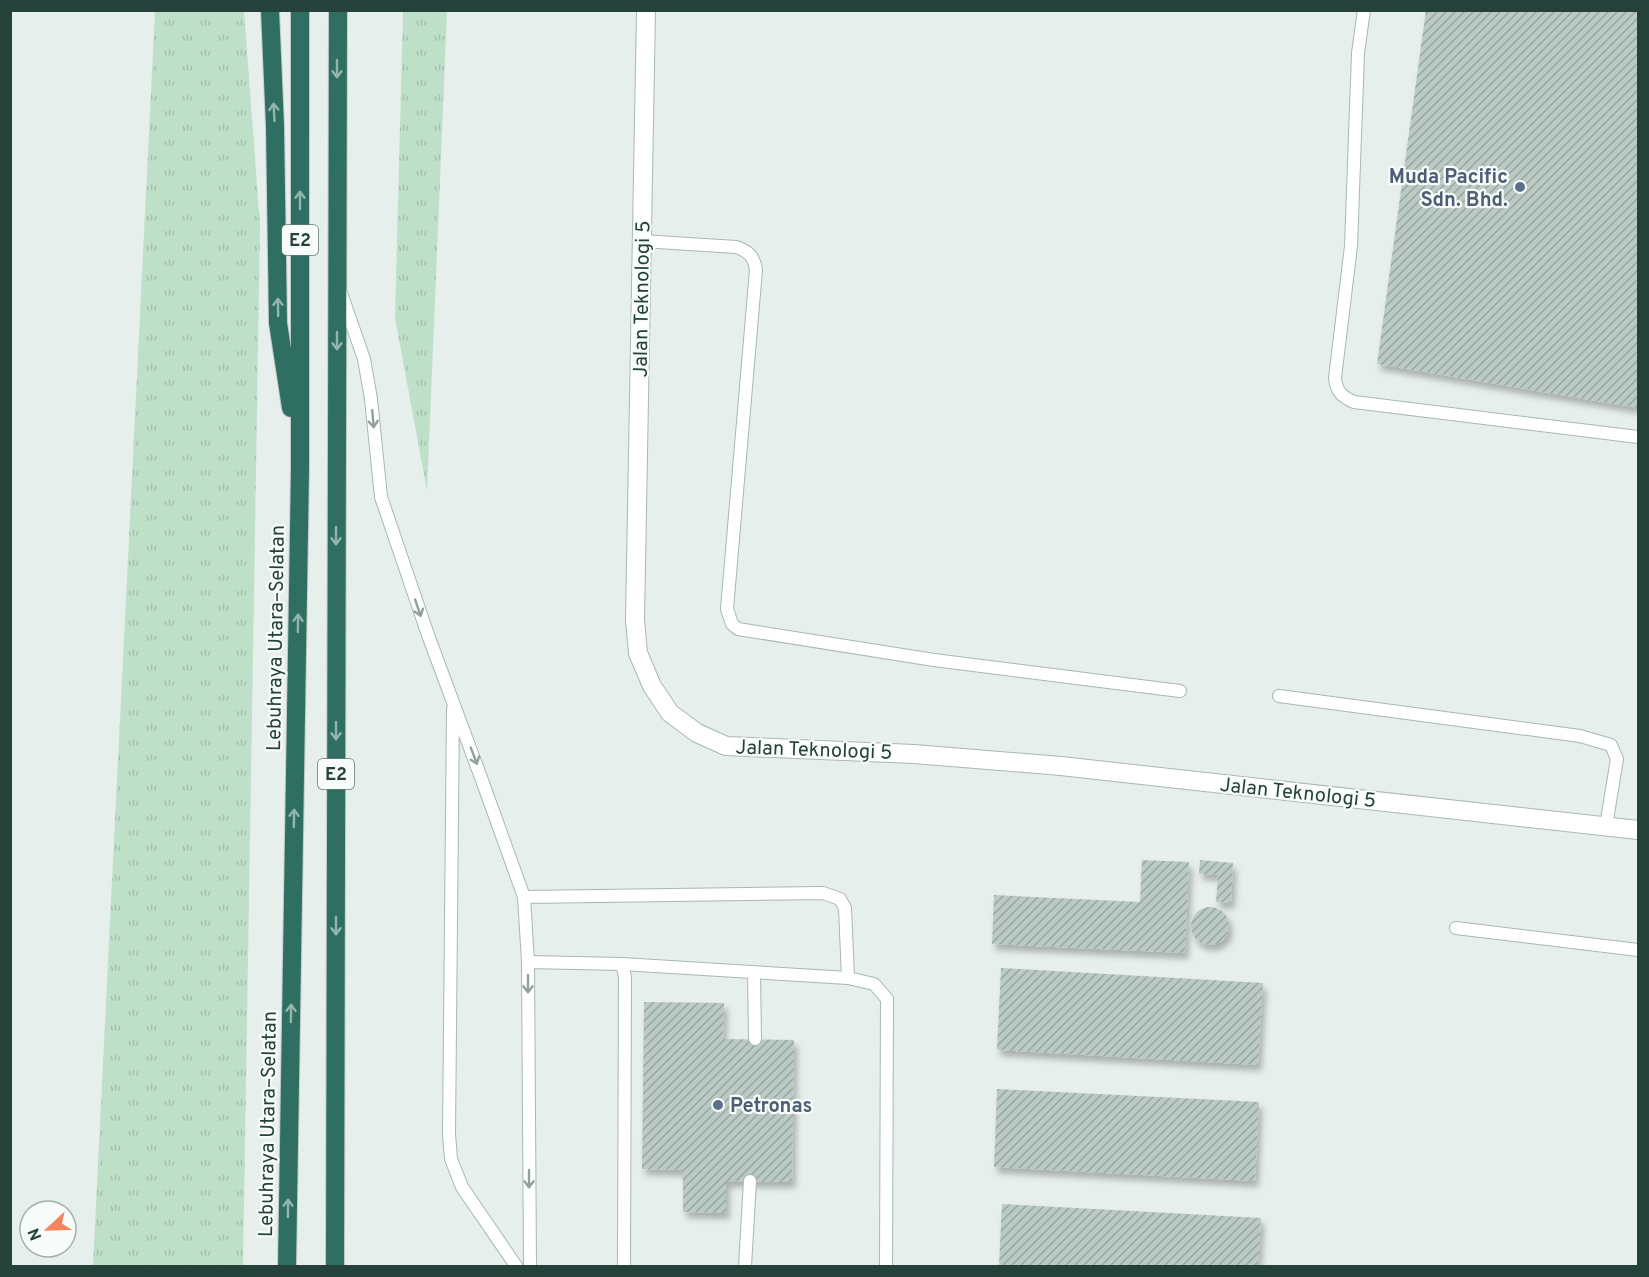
<svg xmlns="http://www.w3.org/2000/svg" width="1649" height="1277" font-family="Overpass,sans-serif">
  <style>
    .grass { fill: url(#grass-tufts) }
    .building { fill: url(#building-hatch); filter: url(#shadow) }
    .lines { fill: none; stroke-linecap: round; stroke-linejoin: round }
    .lane-casing { stroke: #a8b8b2; stroke-width: 14 }
    .street-casing { stroke: #a8b8b2; stroke-width: 20 }
    .highway-casing { stroke: #c2cac8; stroke-width: 20 }
    .lane { stroke: #fff; stroke-width: 12 }
    .street { stroke: #fff; stroke-width: 18 }
    .highway { stroke: #2f6f62; stroke-width: 18 }
    .oneway { stroke: #93b5ae }
    .oneway2 { stroke: #92a09c }
    .service-dot { fill: #5c6f8a; stroke: #f7fbf9; stroke-width: 2 }
    .labels { text-anchor: middle; stroke-width: 4.5; stroke-linejoin: round; paint-order: stroke }
    .shield { fill: #f7fbf9; stroke: #637a73; stroke-width: 1.5 }
    .shield-label { font-size: 18px; font-weight: bold; fill: #24423a }
    .service-label { font-size: 20px; font-weight: bold; fill: #4e5e75; stroke: #f7fbf9; text-anchor: end }
    .street-label { font-size: 20px; fill: #24423a; stroke: #f7fbf9 }
  </style>
  <defs>
    <pattern id="grass-tufts" width="24" height="20" patternUnits="userSpaceOnUse" patternTransform="scale(1.5)"><rect width="24" height="20" fill="#bfe0c8"/><path d="M3 7l-1-3M5 7V3M7 7l1-3M15 17l-1-3M17 17v-4M19 17l1-3" fill="none" stroke="#a4c1ad"/></pattern>
    <pattern id="building-hatch" width="6" height="6" patternUnits="userSpaceOnUse" patternTransform="scale(1.5)"><rect width="6" height="6" fill="#bbcac4"/><path d="M-1 1l2-2M0 6l6-6M5 7l2-2" fill="none" stroke="#98a6a0"/></pattern>
    <filter id="shadow"><feDropShadow dx="3.5" dy="6" stdDeviation="3" flood-color="#0004"/></filter>
  </defs>
  <rect width="100%" height="100%" fill="#e6efeb"/>
  <g class="grass">
    <path d="M 155,11 L 244,11 L 260,225 L 243,1266 L 93,1266 Z"/>
    <path d="M 403,11 L 447,11 L 427,491 L 395,318 Z"/>
  </g>
  <g class="building">
    <path d="M 1426,10 L 1638,10 L 1638,408 L 1377,364 Z"/>
    <path d="M 1142,860 L 1189,862 L 1185,953 L 992,944 L 994,895 L 1140,902 Z"/>
    <path d="M 1200,860 L 1233,863 L 1231,903 L 1216,902 L 1218,875 L 1199,874 Z"/>
    <circle cx="1210" cy="926" r="19"/>
    <path d="M 1001,968 L 1263,983 L 1258,1065 L 997,1050 Z"/>
    <path d="M 644,1002 L 724,1003 L 723,1039 L 794,1040 L 792,1182 L 726,1181 L 726,1213 L 683,1212 L 683,1170 L 642,1169 Z"/>
    <path d="M 997,1089 L 1259,1102 L 1255,1181 L 994,1167 Z"/>
    <path d="M 1002,1204 L 1261,1218 L 1258,1266 L 999,1266 Z"/>
  </g>
  <g class="lines">
    <defs>
      <g id="lane">
        <path d="M 1364,10 L 1358,53 L 1351,246 L 1335,378 C 1336,391 1342,397 1354,402 L 1638,437"/>
        <path d="M 642,241 L 736,247 C 749,251 754,257 756,270 L 727,609 L 732,624 L 738,629 L 934,660 L 1180,691"/>
        <path d="M 341,293 L 364,359 L 371,399 L 381,497 L 428,635 L 483,783 L 524,897 L 528,962 L 530,1266"/>
        <path d="M 1279,696 L 1580,736 L 1611,745 L 1617,759 L 1606,826"/>
        <path d="M 453,709 L 449,1134 L 451,1159 L 462,1187 L 516,1266"/>
        <path d="M 524,897 L 823,893 L 840,899 L 845,908 L 848,978"/>
        <path d="M 1456,928 L 1638,950"/>
        <path d="M 528,962 L 622,964 L 625,977 L 624,1266"/>
        <path d="M 622,964 L 848,978 L 874,984 L 887,999 L 886,1266"/>
        <path d="M 754,973 L 755,1039"/>
        <path d="M 745,1266 L 750,1181"/>
      </g>
      <path id="street" d="M 646,10 L 635,620 L 638,653 L 652,686 L 670,713 L 697,733 L 726,746 L 914,754 L 1061,766 L 1638,830"/>
      <g id="highway">
        <path d="M 270,10 L 275,126 L 278,323 L 291,408"/>
        <path d="M 287,1266 L 300,469 L 300,10"/>
        <path d="M 335,1266 L 338,10"/>
      </g>
    </defs>
    <use href="#lane" class="lane-casing"/>
    <use href="#street" class="street-casing"/>
    <use href="#highway" class="highway-casing"/>
    <use href="#lane" class="lane"/>
    <use href="#street" class="street"/>
    <use href="#highway" class="highway"/>
  </g>
  <defs><path id="oneway-shaft" d="M-6 0H5M1.5-3L5.5 0L1.5 3" fill="none" stroke-width="1.6" stroke-linecap="round" stroke-linejoin="round" transform="scale(1.5)"/></defs>
  <g class="oneway">
    <use href="#oneway-shaft" transform="translate(337 69) rotate(90)"/>
    <use href="#oneway-shaft" transform="translate(274 112) rotate(-93)"/>
    <use href="#oneway-shaft" transform="translate(300 200) rotate(-90)"/>
    <use href="#oneway-shaft" transform="translate(278 307) rotate(-91)"/>
    <use href="#oneway-shaft" transform="translate(337 341) rotate(90)"/>
    <use href="#oneway-shaft" transform="translate(336 536) rotate(90)"/>
    <use href="#oneway-shaft" transform="translate(298 623) rotate(-89)"/>
    <use href="#oneway-shaft" transform="translate(336 731) rotate(90)"/>
    <use href="#oneway-shaft" transform="translate(294 818) rotate(-89)"/>
    <use href="#oneway-shaft" transform="translate(336 926) rotate(90)"/>
    <use href="#oneway-shaft" transform="translate(291 1013) rotate(-89)"/>
    <use href="#oneway-shaft" transform="translate(288 1208) rotate(-89)"/>
  </g>
  <g class="oneway2">
    <use href="#oneway-shaft" transform="translate(373 419) rotate(85)"/>
    <use href="#oneway-shaft" transform="translate(418 608) rotate(71)"/>
    <use href="#oneway-shaft" transform="translate(474 756) rotate(69)"/>
    <use href="#oneway-shaft" transform="translate(528 984) rotate(90)"/>
    <use href="#oneway-shaft" transform="translate(529 1179) rotate(90)"/>
  </g>
  <g class="service-dot">
    <circle cx="1520" cy="187" r="6"/>
    <circle cx="718" cy="1105" r="6"/>
  </g>
  <g class="labels">
    <g class="shield">
      <rect x="282" y="225" width="36" height="30" rx="4.5"/>
      <rect x="318" y="759" width="36" height="30" rx="4.5"/>
    </g>
    <g class="shield-label">
      <text x="300" y="246">E2</text>
      <text x="336" y="780">E2</text>
    </g>
    <g class="service-label">
      <text x="1508" y="183">Muda Pacific<tspan x="1508" dy="23">Sdn. Bhd.</tspan></text>
      <text x="730" y="1112" text-anchor="start">Petronas</text>
    </g>
    <g class="street-label">
      <text transform="translate(641 299) rotate(-89)" y="7">Jalan Teknologi 5</text>
      <text transform="translate(275 638) rotate(-89)" y="7">Lebuhraya Utara–Selatan</text>
      <text transform="translate(814 749) rotate(2)" y="7">Jalan Teknologi 5</text>
      <text transform="translate(1298 792) rotate(6)" y="7">Jalan Teknologi 5</text>
      <text transform="translate(267 1124) rotate(-89)" y="7">Lebuhraya Utara–Selatan</text>
    </g>
  </g>
  <rect width="1649" height="1277" fill="none" stroke="#24423a" stroke-width="24"/>
  <g transform="translate(48 1229) rotate(248)"><circle r="28" fill="#f7fbf9" stroke="#a3b1ad" stroke-width="1.5"/>
  <path d="M0-4.5L10 22L0 15L-10 22Z" fill="#f4845f"/>
  <text y="-9" font-size="16" font-weight="bold" text-anchor="middle" fill="#24423a">N</text>
  </g>
</svg>
